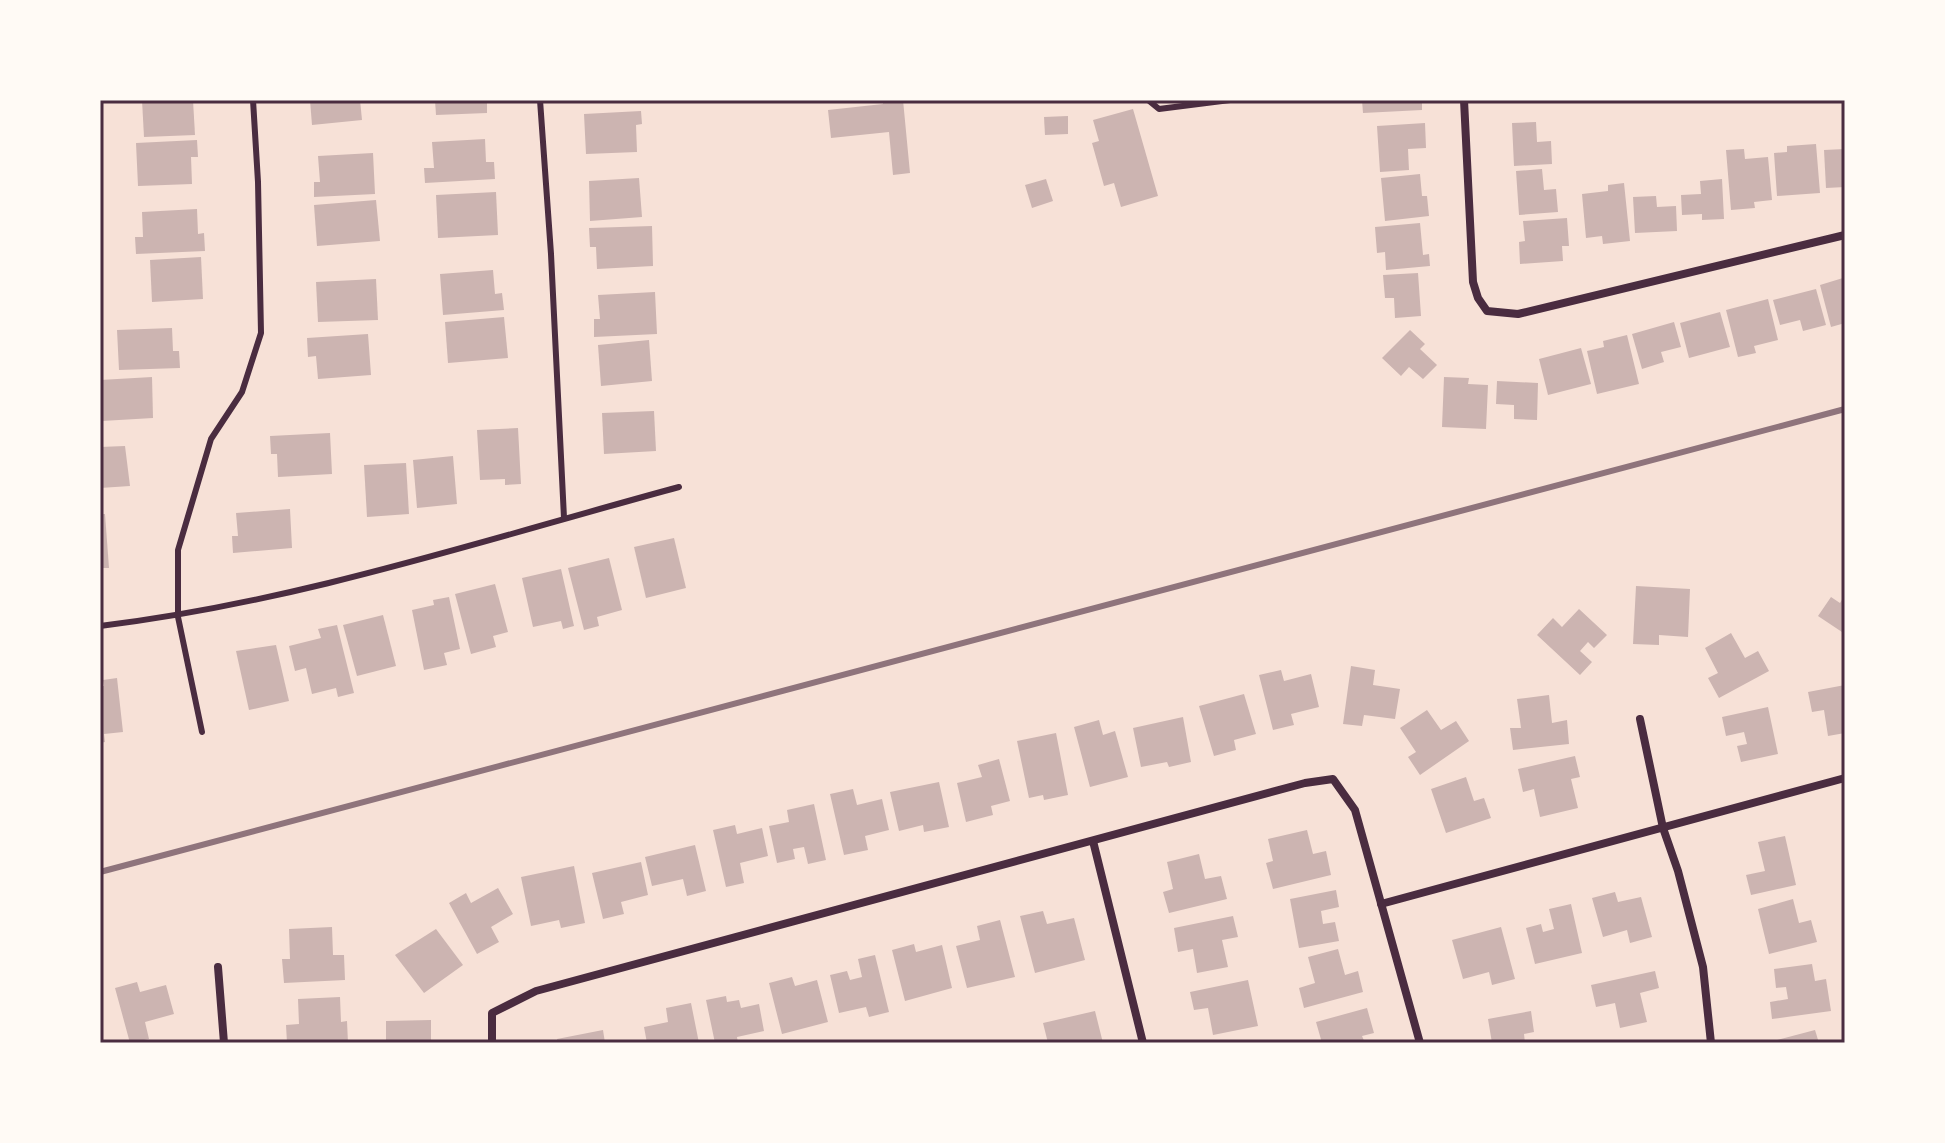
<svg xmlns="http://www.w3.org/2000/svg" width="1945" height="1143" font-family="Manrope,sans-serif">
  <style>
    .building { fill: #ccb4b1 }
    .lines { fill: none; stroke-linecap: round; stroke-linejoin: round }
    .service { stroke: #4a2c40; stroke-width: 6 }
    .minor { stroke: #4a2c40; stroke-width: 8 }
    .rail { stroke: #8f747c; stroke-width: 6 }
    .neatline { fill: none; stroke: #4a2c40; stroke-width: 3 }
  </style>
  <rect width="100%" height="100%" fill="#f7e1d7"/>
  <g class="building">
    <path d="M 142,100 L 193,100 L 195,135 L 144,137 Z"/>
    <path d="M 310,100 L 360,100 L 362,120 L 312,125 Z"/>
    <path d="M 435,100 L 487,100 L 487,113 L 436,115 Z"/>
    <path d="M 883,100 L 903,100 L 910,173 L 893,175 L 889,132 L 831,138 L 828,110 L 883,104 Z"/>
    <path d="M 1362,100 L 1422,100 L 1422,110 L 1363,113 Z"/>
    <path d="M 1133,109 L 1158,196 L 1121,207 L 1114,183 L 1104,186 L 1092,143 L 1099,141 L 1093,120 Z"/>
    <path d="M 641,111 L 642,124 L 636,125 L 637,152 L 586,154 L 584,114 Z"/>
    <path d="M 1068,116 L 1068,134 L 1045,135 L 1044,117 Z"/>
    <path d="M 1536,122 L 1537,142 L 1551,141 L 1552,164 L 1514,166 L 1512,123 Z"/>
    <path d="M 1425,123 L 1426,148 L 1408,149 L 1409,170 L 1380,172 L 1377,126 Z"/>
    <path d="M 485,139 L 486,162 L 494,162 L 495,179 L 425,183 L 424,168 L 434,168 L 432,142 Z"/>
    <path d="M 197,140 L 198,157 L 191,157 L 192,184 L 138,186 L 136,143 Z"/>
    <path d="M 1816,144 L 1820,193 L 1777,196 L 1774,153 L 1787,152 L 1787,146 Z"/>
    <path d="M 1744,149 L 1745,159 L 1768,157 L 1772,200 L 1754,202 L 1755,208 L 1731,210 L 1726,150 Z"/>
    <path d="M 1845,149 L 1845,187 L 1826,188 L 1824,150 Z"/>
    <path d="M 373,153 L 375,194 L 314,197 L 314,182 L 320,182 L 318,156 Z"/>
    <path d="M 1542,169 L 1544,190 L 1556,189 L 1558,212 L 1519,215 L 1516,171 Z"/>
    <path d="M 1420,174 L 1422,196 L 1427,196 L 1429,216 L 1385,221 L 1381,178 Z"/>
    <path d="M 639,178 L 642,217 L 590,221 L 589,181 Z"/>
    <path d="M 1046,179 L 1053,201 L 1032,208 L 1025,185 Z"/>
    <path d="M 1722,179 L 1724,219 L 1702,220 L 1702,214 L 1682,215 L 1681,195 L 1701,194 L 1700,181 Z"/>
    <path d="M 1624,183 L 1630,241 L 1603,244 L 1602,236 L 1586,238 L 1582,194 L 1608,191 L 1608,185 Z"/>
    <path d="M 496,192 L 498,235 L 438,238 L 436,195 Z"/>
    <path d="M 1656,196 L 1657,207 L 1676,206 L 1677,231 L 1635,233 L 1633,197 Z"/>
    <path d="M 376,200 L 380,241 L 317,246 L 314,205 Z"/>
    <path d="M 197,209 L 198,234 L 204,233 L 205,251 L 136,254 L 135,237 L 143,237 L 142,212 Z"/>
    <path d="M 1567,218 L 1569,246 L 1562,246 L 1563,261 L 1520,264 L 1519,242 L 1525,241 L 1523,221 Z"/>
    <path d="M 1420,223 L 1423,255 L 1429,254 L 1430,266 L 1386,270 L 1385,252 L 1377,253 L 1375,227 Z"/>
    <path d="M 652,226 L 653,266 L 597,269 L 596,247 L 590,247 L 589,228 Z"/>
    <path d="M 201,257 L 203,299 L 152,302 L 150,260 Z"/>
    <path d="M 493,270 L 495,294 L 502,293 L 504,310 L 443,315 L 440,274 Z"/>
    <path d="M 1418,273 L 1421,316 L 1395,318 L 1394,298 L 1385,298 L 1383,275 Z"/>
    <path d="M 1843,278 L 1845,323 L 1831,327 L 1820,285 Z"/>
    <path d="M 376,279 L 378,320 L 318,322 L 316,282 Z"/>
    <path d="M 1816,289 L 1826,325 L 1803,331 L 1800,320 L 1780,325 L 1773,300 Z"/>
    <path d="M 655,292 L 657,334 L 594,337 L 594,319 L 600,319 L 598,295 Z"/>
    <path d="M 1768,299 L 1778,340 L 1754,346 L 1756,353 L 1738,357 L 1726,310 Z"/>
    <path d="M 1720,312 L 1730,347 L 1689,358 L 1680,323 Z"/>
    <path d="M 504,317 L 508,358 L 448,363 L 445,322 Z"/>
    <path d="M 1674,322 L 1681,347 L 1661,352 L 1664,362 L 1642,369 L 1632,334 Z"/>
    <path d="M 172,328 L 173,351 L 179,351 L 180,368 L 119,370 L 117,330 Z"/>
    <path d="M 1410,330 L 1425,344 L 1420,349 L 1437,365 L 1423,379 L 1409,367 L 1401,376 L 1382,358 Z"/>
    <path d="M 368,334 L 371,375 L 318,379 L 316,356 L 308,357 L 307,338 Z"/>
    <path d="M 1627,335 L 1639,384 L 1597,394 L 1587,351 L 1604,347 L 1603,341 Z"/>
    <path d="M 649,340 L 652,381 L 601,386 L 598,345 Z"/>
    <path d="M 1581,348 L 1591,384 L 1548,395 L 1539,359 Z"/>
    <path d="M 152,377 L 153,418 L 102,421 L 100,380 Z"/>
    <path d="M 1444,377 L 1469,378 L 1468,384 L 1488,385 L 1486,429 L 1442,427 Z"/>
    <path d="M 1497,381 L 1538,383 L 1537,420 L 1514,419 L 1514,405 L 1496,404 Z"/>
    <path d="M 654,411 L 656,451 L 604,454 L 602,413 Z"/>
    <path d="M 518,428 L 521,484 L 505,485 L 505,479 L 480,480 L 477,430 Z"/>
    <path d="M 330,433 L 332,474 L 278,477 L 277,454 L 271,454 L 270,436 Z"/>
    <path d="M 125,446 L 130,486 L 100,488 L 100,447 Z"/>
    <path d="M 453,456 L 457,504 L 417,508 L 413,460 Z"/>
    <path d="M 406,463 L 409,514 L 367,517 L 364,465 Z"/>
    <path d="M 290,509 L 292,548 L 233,553 L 232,536 L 238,536 L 236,513 Z"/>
    <path d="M 100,514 L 105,514 L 109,568 L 100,568 Z"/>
    <path d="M 674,538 L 686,588 L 646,598 L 634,547 Z"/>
    <path d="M 609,558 L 622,610 L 597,617 L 599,626 L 584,630 L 568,568 Z"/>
    <path d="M 561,569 L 574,626 L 563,629 L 561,621 L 533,627 L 522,578 Z"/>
    <path d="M 495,584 L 508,632 L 493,636 L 496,647 L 471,654 L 455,594 Z"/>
    <path d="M 1636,586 L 1690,589 L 1688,637 L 1659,635 L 1659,645 L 1633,644 Z"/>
    <path d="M 1845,595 L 1845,634 L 1818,616 L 1831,597 L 1840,603 Z"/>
    <path d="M 449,597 L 460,649 L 444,653 L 447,665 L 424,670 L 412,610 L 434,605 L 433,600 Z"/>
    <path d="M 1579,609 L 1607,635 L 1594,648 L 1588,642 L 1580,651 L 1592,662 L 1580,675 L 1537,635 L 1553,618 L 1562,627 Z"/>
    <path d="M 383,615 L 396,666 L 357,676 L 343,625 Z"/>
    <path d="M 337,625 L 354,693 L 338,697 L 336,688 L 312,694 L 306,668 L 295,671 L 289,646 L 321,638 L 318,629 Z"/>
    <path d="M 1731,633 L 1745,658 L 1758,651 L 1769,671 L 1719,698 L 1708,678 L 1718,673 L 1705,648 Z"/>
    <path d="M 276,645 L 289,701 L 249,710 L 236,651 Z"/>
    <path d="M 1351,666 L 1375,670 L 1373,685 L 1400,689 L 1395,719 L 1364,715 L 1362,726 L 1343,724 Z"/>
    <path d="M 1281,670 L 1284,681 L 1311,674 L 1319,707 L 1291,714 L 1294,725 L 1273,730 L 1259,675 Z"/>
    <path d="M 117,678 L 123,732 L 104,734 L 105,742 L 100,743 L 100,686 L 104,686 L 103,680 Z"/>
    <path d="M 1845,685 L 1845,733 L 1828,736 L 1824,710 L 1812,712 L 1808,692 Z"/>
    <path d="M 1244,694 L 1256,734 L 1234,740 L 1236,750 L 1214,756 L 1199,706 Z"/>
    <path d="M 1549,695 L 1552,723 L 1567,720 L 1569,744 L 1513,750 L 1510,728 L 1521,728 L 1517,699 Z"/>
    <path d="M 1768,707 L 1778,754 L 1741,762 L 1737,746 L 1747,744 L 1744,732 L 1726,736 L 1722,717 Z"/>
    <path d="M 1427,710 L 1441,730 L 1456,721 L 1469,741 L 1420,775 L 1408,757 L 1416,752 L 1400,728 Z"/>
    <path d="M 1183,717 L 1191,762 L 1169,767 L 1167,762 L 1141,767 L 1133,728 Z"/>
    <path d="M 1099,720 L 1103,735 L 1115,731 L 1128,777 L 1090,787 L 1074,727 Z"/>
    <path d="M 1056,733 L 1068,795 L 1044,800 L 1043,795 L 1029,798 L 1017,741 Z"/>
    <path d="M 1575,756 L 1580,777 L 1571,779 L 1578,808 L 1540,817 L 1534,789 L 1523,792 L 1518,769 Z"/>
    <path d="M 999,759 L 1010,801 L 991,806 L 993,815 L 966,822 L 957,783 L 982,777 L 978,765 Z"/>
    <path d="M 1466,777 L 1474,801 L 1484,798 L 1491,818 L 1446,833 L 1431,789 Z"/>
    <path d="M 939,782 L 949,827 L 924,832 L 923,825 L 899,831 L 890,792 Z"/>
    <path d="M 853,789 L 857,805 L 882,799 L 889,830 L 865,836 L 868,850 L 844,855 L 830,794 Z"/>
    <path d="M 814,804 L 826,860 L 808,864 L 804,847 L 793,849 L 795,859 L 777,863 L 769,826 L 789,822 L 787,810 Z"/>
    <path d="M 735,825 L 737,834 L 762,828 L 768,856 L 740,863 L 744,883 L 726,887 L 713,830 Z"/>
    <path d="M 1307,830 L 1313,854 L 1326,851 L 1331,875 L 1273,889 L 1266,863 L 1273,861 L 1268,839 Z"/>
    <path d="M 1785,836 L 1796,885 L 1751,895 L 1746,875 L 1765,871 L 1758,842 Z"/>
    <path d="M 695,845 L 706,891 L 687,896 L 683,879 L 652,886 L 645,857 Z"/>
    <path d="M 1199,854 L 1205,879 L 1221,876 L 1227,899 L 1169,913 L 1163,892 L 1173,889 L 1167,862 Z"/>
    <path d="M 641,862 L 648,895 L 621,902 L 624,914 L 603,919 L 592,873 Z"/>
    <path d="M 574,866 L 585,923 L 561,928 L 559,920 L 531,926 L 521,877 Z"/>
    <path d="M 498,888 L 513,914 L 491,927 L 499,942 L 477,954 L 449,903 L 466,893 L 471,903 Z"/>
    <path d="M 1336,890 L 1339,907 L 1321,911 L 1323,924 L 1335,922 L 1339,941 L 1299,948 L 1290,899 Z"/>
    <path d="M 1615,892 L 1618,902 L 1641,897 L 1652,937 L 1630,943 L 1627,930 L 1603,937 L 1592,898 Z"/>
    <path d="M 1793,899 L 1799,923 L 1811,920 L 1817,942 L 1769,954 L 1758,909 Z"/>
    <path d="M 1571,904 L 1582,953 L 1535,964 L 1526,928 L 1541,924 L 1543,932 L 1554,929 L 1549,909 Z"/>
    <path d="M 1043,911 L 1047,924 L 1074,918 L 1085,960 L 1035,973 L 1020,916 Z"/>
    <path d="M 1233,916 L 1238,937 L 1222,940 L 1228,967 L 1197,973 L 1193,949 L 1178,952 L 1174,928 Z"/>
    <path d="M 1000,920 L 1015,977 L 967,988 L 956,946 L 980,940 L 977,926 Z"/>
    <path d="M 332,927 L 333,955 L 344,955 L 345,980 L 284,983 L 282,959 L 290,959 L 289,929 Z"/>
    <path d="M 1501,927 L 1515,979 L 1492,985 L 1489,972 L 1463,979 L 1452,940 Z"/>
    <path d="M 436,929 L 463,965 L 424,993 L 395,955 Z"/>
    <path d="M 914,944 L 916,952 L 942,945 L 952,988 L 905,1001 L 892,950 Z"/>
    <path d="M 1338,949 L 1345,975 L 1358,971 L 1363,992 L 1304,1008 L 1299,988 L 1315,983 L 1308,957 Z"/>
    <path d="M 875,955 L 889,1012 L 869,1017 L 866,1007 L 839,1013 L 830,975 L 847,971 L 850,980 L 862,977 L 858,959 Z"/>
    <path d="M 1812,964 L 1815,981 L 1826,979 L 1831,1011 L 1772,1019 L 1770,1002 L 1788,999 L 1786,987 L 1776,988 L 1774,969 Z"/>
    <path d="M 1655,971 L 1659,988 L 1640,993 L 1647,1022 L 1620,1028 L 1615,1003 L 1596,1007 L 1591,985 Z"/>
    <path d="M 792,977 L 795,986 L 817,980 L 828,1022 L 782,1034 L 769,983 Z"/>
    <path d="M 1248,980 L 1258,1026 L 1213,1035 L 1208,1008 L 1194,1010 L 1190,992 Z"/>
    <path d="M 137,982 L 140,992 L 166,985 L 174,1014 L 145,1022 L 149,1039 L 130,1043 L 115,988 Z"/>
    <path d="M 726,996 L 727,1002 L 739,1000 L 741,1008 L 759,1004 L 764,1031 L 737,1037 L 738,1043 L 715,1043 L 706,1000 Z"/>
    <path d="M 340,997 L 341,1022 L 347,1021 L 348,1043 L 287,1043 L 286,1025 L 299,1024 L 298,999 Z"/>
    <path d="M 691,1003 L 699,1043 L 647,1043 L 644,1027 L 668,1022 L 666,1008 Z"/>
    <path d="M 1367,1008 L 1374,1033 L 1362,1036 L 1365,1043 L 1322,1043 L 1316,1022 Z"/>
    <path d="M 1095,1011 L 1103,1043 L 1048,1043 L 1043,1023 Z"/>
    <path d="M 1531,1011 L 1534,1032 L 1524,1034 L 1525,1043 L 1492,1043 L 1488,1019 Z"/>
    <path d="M 431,1020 L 431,1043 L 386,1043 L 386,1021 Z"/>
    <path d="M 603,1030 L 605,1043 L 558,1043 L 557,1039 Z"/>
    <path d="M 1815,1030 L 1819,1043 L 1770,1043 L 1770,1042 Z"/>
  </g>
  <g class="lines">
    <g class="service">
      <path d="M 540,100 L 551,254 L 564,518"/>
      <path d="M 1148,100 L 1159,109 L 1230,100"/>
      <path d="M 100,626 C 298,602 487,539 679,487"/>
      <path d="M 202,732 L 178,617 L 178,550 L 211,439 L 242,392 L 261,333 L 258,182 L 253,100"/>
    </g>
    <g class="minor">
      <path d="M 1464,100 L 1473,282 L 1478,298 L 1487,311 L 1518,314 L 1845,235"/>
      <path d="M 1640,719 L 1663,828 L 1678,871 L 1703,967 L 1711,1043"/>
      <path d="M 1093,841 L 1143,1043"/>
      <path d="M 1381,904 L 1845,778"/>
      <path d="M 218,967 L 224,1043"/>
      <path d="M 492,1043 L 492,1013 L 536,991 L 1305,783 L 1333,779 L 1355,810 L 1420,1043"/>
    </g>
    <path class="rail" d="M 100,872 L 1845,409"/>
  </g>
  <rect width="1945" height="1143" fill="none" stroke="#fffaf5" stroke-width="204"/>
  <rect x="102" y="102" width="1741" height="939" class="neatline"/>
</svg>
